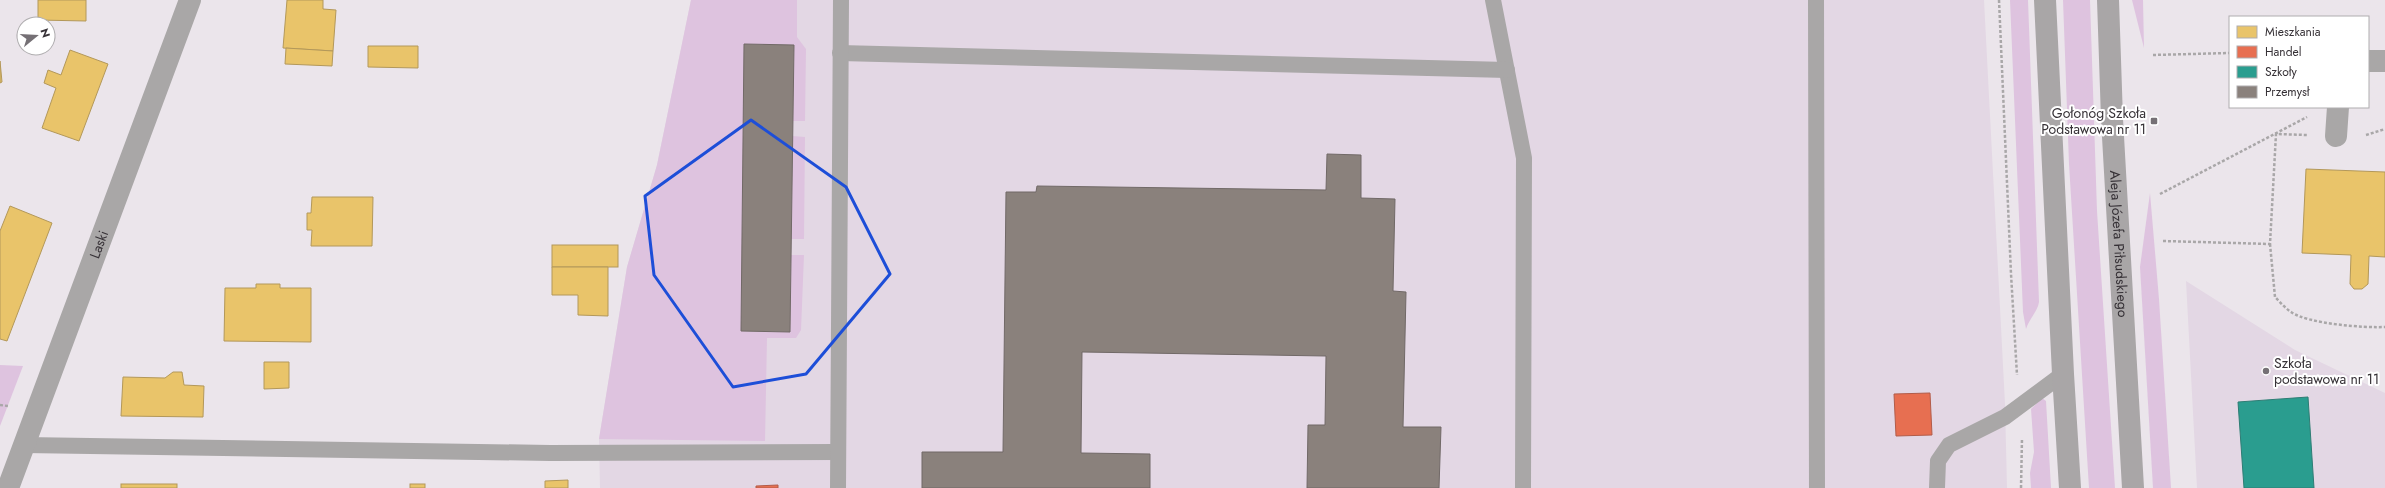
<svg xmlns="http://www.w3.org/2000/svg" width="2385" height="488" font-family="Jost,sans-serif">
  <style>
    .built { fill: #e3d7e4 }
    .green { fill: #dec3df }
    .homes { fill: #e9c46a; stroke: #b3985a }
    .shops { fill: #e76f51; stroke: #b25c49 }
    .schools { fill: #2a9d8f; stroke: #2e7d74 }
    .industry { fill: #8a817c; stroke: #716967 }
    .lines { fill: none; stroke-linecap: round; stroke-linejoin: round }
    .path { stroke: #a9a7a8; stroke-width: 2.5; stroke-dasharray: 3 2; stroke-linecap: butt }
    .lane { stroke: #a9a7a7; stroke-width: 16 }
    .street { stroke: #a9a7a7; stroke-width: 22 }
    .secondary { stroke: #a9a6a7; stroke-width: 22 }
    .marked { fill: none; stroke: #1d4ed8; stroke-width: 3; stroke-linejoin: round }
    .poi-dot { fill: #757075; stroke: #fff; stroke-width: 1.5 }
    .labels { text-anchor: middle; stroke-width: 4; stroke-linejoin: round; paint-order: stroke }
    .poi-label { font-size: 14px; fill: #363136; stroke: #fff; text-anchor: end }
    .street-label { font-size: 14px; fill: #363136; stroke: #fff }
  </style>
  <rect width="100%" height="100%" fill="#ebe5eb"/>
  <g class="built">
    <path d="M 691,0 L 1984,0 L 2005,404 L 2007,488 L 600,488 L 599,439 L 627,267 L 657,165 Z"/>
    <path d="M 2186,281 L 2295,350 L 2385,393 L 2385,488 L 2197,488 Z"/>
  </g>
  <g class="green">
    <path d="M 691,0 L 797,0 L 797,37 L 806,49 L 805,121 L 793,121 L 794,45 L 744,44 L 741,331 L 789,332 L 791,255 L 804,255 L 801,330 L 796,338 L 767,338 L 765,441 L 599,439 L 627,267 L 657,165 Z"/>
    <path d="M 2010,0 L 2028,0 L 2039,302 C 2038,311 2029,319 2026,329 L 2023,312 Z"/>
    <path d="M 2063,0 L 2090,0 L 2097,211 L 2115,488 L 2089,488 L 2069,164 Z"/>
    <path d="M 2132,0 L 2143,0 L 2144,48 Z"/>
    <path d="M 792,136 L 805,137 L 804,239 L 791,239 Z"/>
    <path d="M 2150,193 L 2159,299 L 2171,488 L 2153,488 L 2140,267 Z"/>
    <path d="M 0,365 L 23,366 L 0,426 Z"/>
    <path d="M 2042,398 L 2046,401 L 2051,488 L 2031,488 L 2030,473 L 2034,452 L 2031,409 Z"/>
  </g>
  <g class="homes">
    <path d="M 38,0 L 86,0 L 86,21 L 38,20 Z"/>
    <path d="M 287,0 L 323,0 L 323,9 L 336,10 L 333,51 L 283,48 Z"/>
    <path d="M 368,46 L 418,46 L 418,68 L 368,67 Z"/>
    <path d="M 286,48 L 333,51 L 332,66 L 285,64 Z"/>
    <path d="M 70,50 L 108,64 L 79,141 L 42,128 L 56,88 L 44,83 L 48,70 L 61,75 Z"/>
    <path d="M 0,61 L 2,82 L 0,83 Z"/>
    <path d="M 2306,169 L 2385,172 L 2385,257 L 2369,256 L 2368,284 L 2362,289 L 2354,289 L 2350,284 L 2351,255 L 2302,253 Z"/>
    <path d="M 312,197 L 373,197 L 372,246 L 311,246 L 312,230 L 307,230 L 307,213 L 311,213 Z"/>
    <path d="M 10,206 L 52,223 L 7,341 L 0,339 L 0,231 Z"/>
    <rect x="552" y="245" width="66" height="22"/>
    <path d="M 552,267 L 608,267 L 608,316 L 578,315 L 578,295 L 552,295 Z"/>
    <path d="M 256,284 L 280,284 L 280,288 L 311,288 L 311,342 L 224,341 L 225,288 L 256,288 Z"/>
    <path d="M 264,362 L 289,362 L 289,388 L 264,389 Z"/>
    <path d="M 173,372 L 182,372 L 184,385 L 204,386 L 203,417 L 121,416 L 123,377 L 165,378 Z"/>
    <path d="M 568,480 L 568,488 L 545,488 L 545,481 Z"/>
    <rect x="121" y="484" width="56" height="4"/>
    <rect x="410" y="484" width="15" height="4"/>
  </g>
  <g class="shops">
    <path d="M 1930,393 L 1932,435 L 1896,436 L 1894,394 Z"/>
    <path d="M 778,485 L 778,488 L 756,488 L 756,486 Z"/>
  </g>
  <path class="schools" d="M 2308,397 L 2314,488 L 2244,488 L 2238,402 Z"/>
  <g class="industry">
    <path d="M 744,44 L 794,45 L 790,332 L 741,331 Z"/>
    <path d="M 1327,154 L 1361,155 L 1361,198 L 1395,199 L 1393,291 L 1406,292 L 1403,427 L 1441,427 L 1439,488 L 1307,488 L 1308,425 L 1325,425 L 1326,356 L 1082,352 L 1081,453 L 1150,454 L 1150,488 L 922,488 L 922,452 L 1003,452 L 1006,192 L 1036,192 L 1037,186 L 1326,190 Z"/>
  </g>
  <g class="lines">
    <g class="path">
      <path d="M 1999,0 L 2011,274 L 2017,375"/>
      <path d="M 2153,55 L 2230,53"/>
      <path d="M 2366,135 L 2385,129"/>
      <path d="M 2160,194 L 2307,117"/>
      <path d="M 2163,241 L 2270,244 L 2276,134 L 2307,135"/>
      <path d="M 2270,244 L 2275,297 C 2280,302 2285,308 2291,312 C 2308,324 2365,328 2385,327"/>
      <path d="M 0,405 L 8,406"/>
      <path d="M 2021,488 L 2022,438"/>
    </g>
    <g class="lane">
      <path d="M 1493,0 L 1524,158 L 1523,488"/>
      <path d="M 1816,0 L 1817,488"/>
      <path d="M 840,53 L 1507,70"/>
      <path d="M 24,445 L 550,453 L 838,452"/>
      <path d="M 838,488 L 841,0"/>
      <path d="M 1937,488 L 1938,461 L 1949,445 L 2005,417 L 2063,374"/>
    </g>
    <g class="street">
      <path d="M 2368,61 L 2385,61"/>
      <path d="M 2336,136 L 2338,107"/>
      <path id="s1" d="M 8,488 L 190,0"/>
    </g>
    <g class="secondary">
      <path d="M 2045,0 L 2063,374 L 2070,488"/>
      <path id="s2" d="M 2108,0 L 2112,119 L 2133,488"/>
    </g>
  </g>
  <path class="marked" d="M 751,120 L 846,187 L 890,274 L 806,374 L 733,387 L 654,275 L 645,196 Z"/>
  <g class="poi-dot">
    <rect x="2150" y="117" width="8" height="8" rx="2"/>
    <circle cx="2266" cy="371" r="4"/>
  </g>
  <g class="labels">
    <g class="poi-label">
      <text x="2146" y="118">Gołonóg Szkoła<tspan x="2146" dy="16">Podstawowa nr 11</tspan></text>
      <text x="2274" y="368" text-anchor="start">Szkoła<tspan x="2274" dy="16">podstawowa nr 11</tspan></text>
    </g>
    <g class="street-label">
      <text dy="5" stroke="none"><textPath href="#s1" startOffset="260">Laski</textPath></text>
      <text dy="5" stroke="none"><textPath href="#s2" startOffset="244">Aleja Józefa Piłsudskiego</textPath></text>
    </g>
  </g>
  <rect x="2229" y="16" width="140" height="92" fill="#ffffff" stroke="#afadaf"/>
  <rect x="2237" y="26" width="20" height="12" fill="#e9c46a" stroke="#afadaf"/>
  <text x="2265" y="36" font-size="12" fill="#363136">Mieszkania</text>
  <rect x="2237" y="46" width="20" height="12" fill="#e76f51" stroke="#afadaf"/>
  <text x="2265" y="56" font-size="12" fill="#363136">Handel</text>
  <rect x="2237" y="66" width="20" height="12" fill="#2a9d8f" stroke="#afadaf"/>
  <text x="2265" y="76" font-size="12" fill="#363136">Szkoły</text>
  <rect x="2237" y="86" width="20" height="12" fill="#8a817c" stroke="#afadaf"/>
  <text x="2265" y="96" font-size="12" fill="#363136">Przemysł</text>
  <g transform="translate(36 36) rotate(72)"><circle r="19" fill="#ffffff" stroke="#afadaf"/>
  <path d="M0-3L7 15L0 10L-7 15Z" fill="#757075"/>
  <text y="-6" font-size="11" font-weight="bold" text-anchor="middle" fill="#363136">N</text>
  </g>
</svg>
